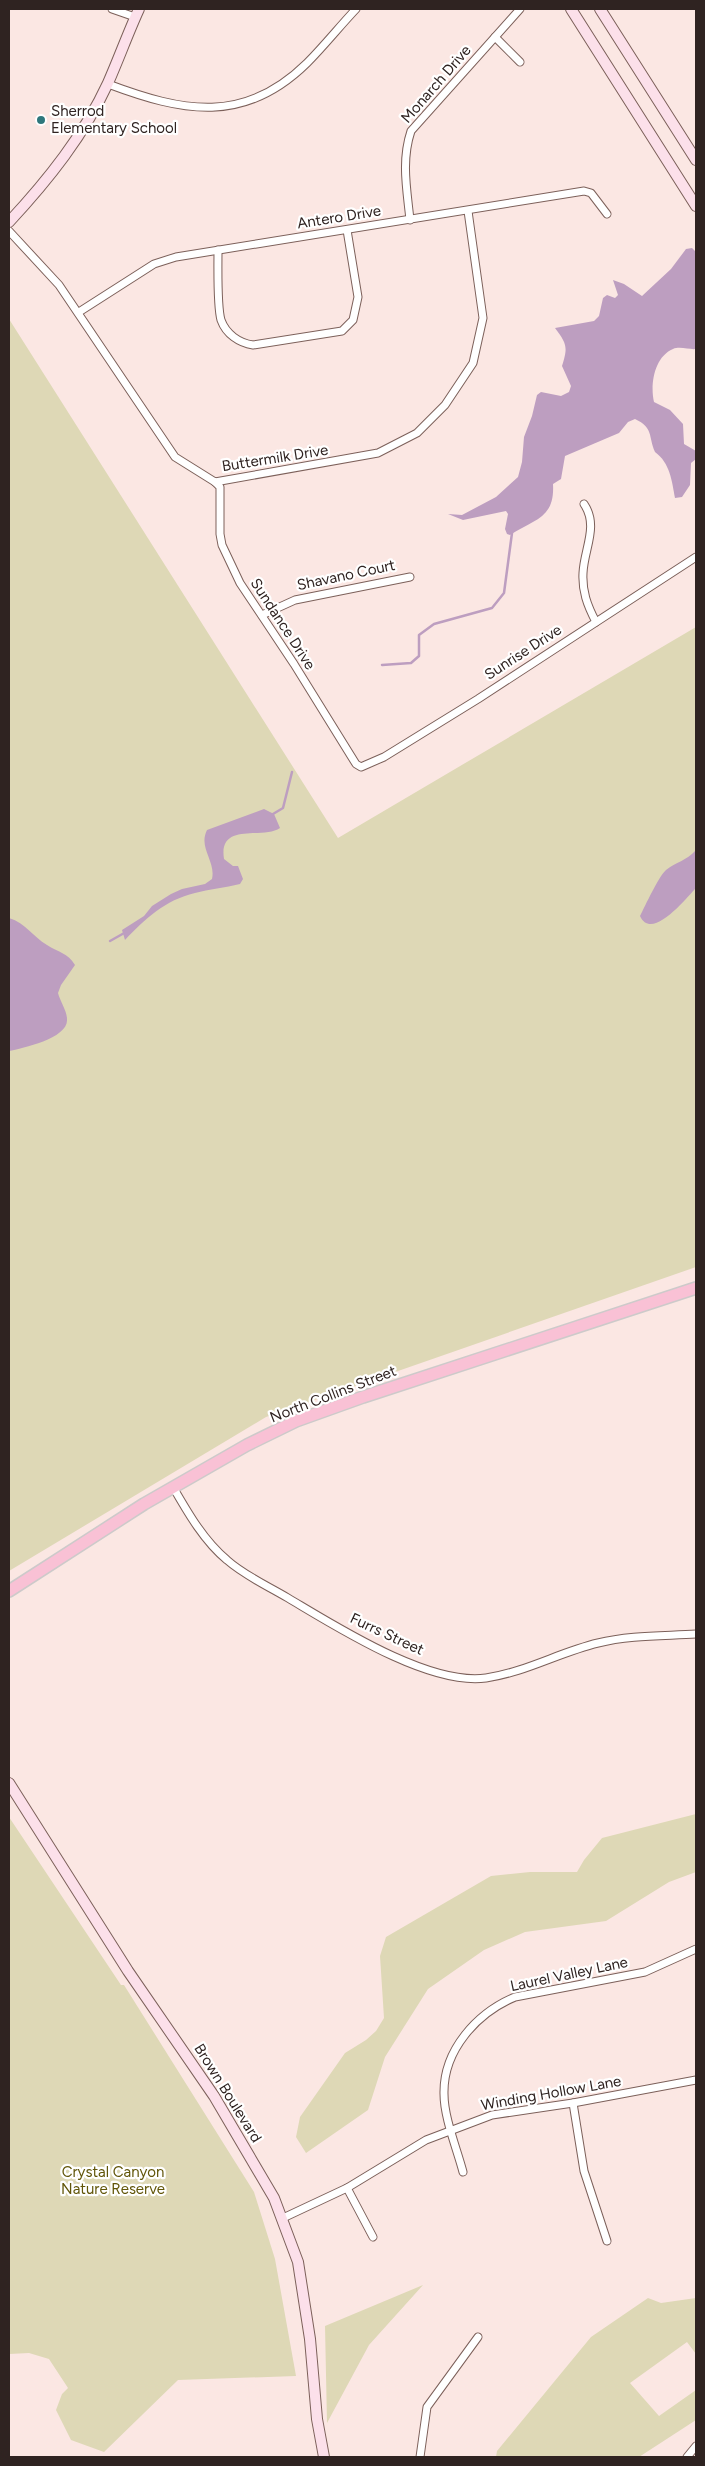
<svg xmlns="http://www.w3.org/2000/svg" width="705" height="2466" font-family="Figtree,sans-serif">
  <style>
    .green { fill: #ded8b6 }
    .water { fill: #bd9ec0 }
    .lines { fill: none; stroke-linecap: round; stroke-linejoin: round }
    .stream { stroke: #bd9ec0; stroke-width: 2.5 }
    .street-casing { stroke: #7c605a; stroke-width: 9 }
    .secondary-casing { stroke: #7c605a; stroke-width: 12 }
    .primary-casing { stroke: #cdcaca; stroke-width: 14 }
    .street { stroke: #fff; stroke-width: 7 }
    .secondary { stroke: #fce0ea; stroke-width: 10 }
    .primary { stroke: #f9c1d5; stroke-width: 11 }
    .poi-dot { fill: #2e777c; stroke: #fff; stroke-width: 2 }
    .labels { text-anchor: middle; stroke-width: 4.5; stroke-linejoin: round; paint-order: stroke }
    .street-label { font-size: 15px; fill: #2f2321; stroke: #fff }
    .poi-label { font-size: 15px; fill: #2f2321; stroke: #fff; text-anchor: start }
    .park-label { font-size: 15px; fill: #615508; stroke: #fff }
  </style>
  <rect width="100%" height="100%" fill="#fbe7e3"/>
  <g class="green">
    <path d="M 9,319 L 338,838 L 696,627 L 696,1267 L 266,1417 L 9,1571 Z"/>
    <path d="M 696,1814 L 696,1872 L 669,1882 L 606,1921 L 525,1932 L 484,1950 L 428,1989 L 385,2057 L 368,2110 L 306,2153 L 296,2137 L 300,2117 L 345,2053 L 366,2040 L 376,2031 L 384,2018 L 380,1956 L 386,1937 L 491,1876 L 530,1872 L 577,1872 L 584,1860 L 602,1838 Z"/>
    <path d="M 9,1817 L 121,1985 L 124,1985 L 254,2192 L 275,2259 L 296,2376 L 178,2380 L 104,2452 L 71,2440 L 56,2410 L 62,2394 L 68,2388 L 49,2359 L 29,2353 L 9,2354 Z"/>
    <path d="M 423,2285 L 369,2345 L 327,2423 L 325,2326 Z"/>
    <path d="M 648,2298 L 661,2303 L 696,2298 L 696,2354 L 687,2342 L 630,2383 L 659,2416 L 696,2390 L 696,2420 L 639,2457 L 496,2457 L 497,2451 L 591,2337 Z"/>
  </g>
  <g class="water">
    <path d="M 692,248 L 696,252 L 696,349 C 690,350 680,346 673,349 C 654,357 650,385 654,402 L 670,410 L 683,424 L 684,444 L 696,451 L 696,459 L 691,463 L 690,485 L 682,497 L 675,498 C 672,481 670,463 655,452 C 648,436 654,428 635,419 L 628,422 L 619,433 L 565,456 L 561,479 L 553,484 C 555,519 534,519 510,535 L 507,534 L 505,529 L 508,514 L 506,511 L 463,520 L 448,514 L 462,515 L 496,497 L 518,477 L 522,462 L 524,437 L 532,416 L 537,395 L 541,392 L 561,396 L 569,392 L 571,386 L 562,366 C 568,347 567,344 555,328 L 594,321 L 599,316 L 603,298 L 607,295 L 615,298 L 618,295 L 613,280 L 624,284 L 642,296 L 671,269 L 686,249 Z"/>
    <path d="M 264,809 L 274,814 L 280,828 C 263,840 218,821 224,859 L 233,866 L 238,866 L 243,879 L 240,884 C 225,888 209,889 195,893 C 165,900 145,919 125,940 L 122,930 L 144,916 L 152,906 L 171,894 L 182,889 L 205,884 L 212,879 C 216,861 198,848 207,830 Z"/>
    <path d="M 696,850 L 696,888 C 687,897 652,942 640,916 C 645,906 659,876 666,870 C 676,862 686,861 696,850 Z"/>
    <path d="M 9,918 C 26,923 33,937 47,945 C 58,952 68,953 75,965 L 61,985 L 58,993 C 60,1001 67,1011 67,1019 C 69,1038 23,1048 9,1051 Z"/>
  </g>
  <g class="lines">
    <g class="stream">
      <path d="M 382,665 L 411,663 L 419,656 L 419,635 L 434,624 L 492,608 L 504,593 L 512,533"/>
      <path d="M 273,814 L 283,808 L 292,772"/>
      <path d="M 110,941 L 126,932"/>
    </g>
    <defs>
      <g id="street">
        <path d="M 112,9 L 135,17"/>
        <path d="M 495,37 L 520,62"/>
        <path d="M 108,84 C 183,112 244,125 307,63 C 324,46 339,27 356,9"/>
        <path d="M 410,220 C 407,190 401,161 411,131 L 520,9"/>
        <path d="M 9,231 L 59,285 L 175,457 L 215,482 L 378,453 L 417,433 L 445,405 L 473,363 L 483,318 L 468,211"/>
        <path d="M 218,250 C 218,266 217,306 221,320 C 226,334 239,343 253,345 L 342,331 L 353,320 L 358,297 L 347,230"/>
        <path d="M 79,312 L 154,264 L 176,257 L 584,191 L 591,193 L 607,214"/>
        <path d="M 215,482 L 220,487 L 220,534 L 222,545 L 240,583 L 294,664 L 356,764 L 361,767 L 384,757 L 478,699 L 696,557"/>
        <path d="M 584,504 C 599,526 584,549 583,573 C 582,591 587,605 596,622"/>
        <path d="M 262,615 L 295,600 L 410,577"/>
        <path d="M 173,1487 C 188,1513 204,1541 227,1560 C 245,1576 268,1586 288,1598 C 337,1627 429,1686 486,1678 C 526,1672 560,1652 598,1643 C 629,1635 664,1636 696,1634"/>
        <path d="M 573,2103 L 584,2171 L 607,2241"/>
        <path d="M 463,2172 C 457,2149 444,2118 444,2094 C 443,2050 477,2013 515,1997 L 645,1972 L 696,1949"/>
        <path d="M 347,2188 L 373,2237"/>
        <path d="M 283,2218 L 347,2188 L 426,2140 L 492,2115 L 573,2103 L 696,2080"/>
        <path d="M 420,2457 L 427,2407 L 478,2337"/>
        <path d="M 687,2457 L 696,2446"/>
      </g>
      <g id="secondary">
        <path d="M 571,9 L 696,206"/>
        <path d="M 600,9 L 696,160"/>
        <path d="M 9,222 C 48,180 84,135 108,83 C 119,58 128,33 139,9"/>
        <path d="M 9,1783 L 128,1971 L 214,2096 L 274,2198 L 298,2262 L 310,2339 L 317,2419 L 324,2457"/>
      </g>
      <path id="primary" d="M 9,1591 L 144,1504 L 247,1445 L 296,1421 L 363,1397 L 696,1288"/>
    </defs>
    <use href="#street" class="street-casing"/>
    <use href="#secondary" class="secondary-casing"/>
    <use href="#primary" class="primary-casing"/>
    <use href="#street" class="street"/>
    <use href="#secondary" class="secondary"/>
    <use href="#primary" class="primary"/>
  </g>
  <circle class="poi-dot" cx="41" cy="120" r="5"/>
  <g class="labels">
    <g class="street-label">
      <text transform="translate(436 84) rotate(-49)" y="5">Monarch Drive</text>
      <text transform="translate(339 217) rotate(-9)" y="5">Antero Drive</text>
      <text transform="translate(275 458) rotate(-9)" y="5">Buttermilk Drive</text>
      <text transform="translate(346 575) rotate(-12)" y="5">Shavano Court</text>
      <text transform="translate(283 624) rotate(57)" y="5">Sundance Drive</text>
      <text transform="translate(523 652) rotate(-33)" y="5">Sunrise Drive</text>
      <text transform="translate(333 1394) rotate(-21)" y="5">North Collins Street</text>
      <text transform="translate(387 1634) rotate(25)" y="5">Furrs Street</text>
      <text transform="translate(569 1974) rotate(-12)" y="5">Laurel Valley Lane</text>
      <text transform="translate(228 2093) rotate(58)" y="5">Brown Boulevard</text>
      <text transform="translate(551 2093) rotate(-10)" y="5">Winding Hollow Lane</text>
    </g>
    <g class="poi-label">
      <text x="51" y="116">Sherrod<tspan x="51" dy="17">Elementary School</tspan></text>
    </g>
    <g class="park-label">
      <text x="113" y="2177">Crystal Canyon<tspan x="113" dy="17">Nature Reserve</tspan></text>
    </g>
  </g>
  <rect width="705" height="2466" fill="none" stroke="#2f2321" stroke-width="20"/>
</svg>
